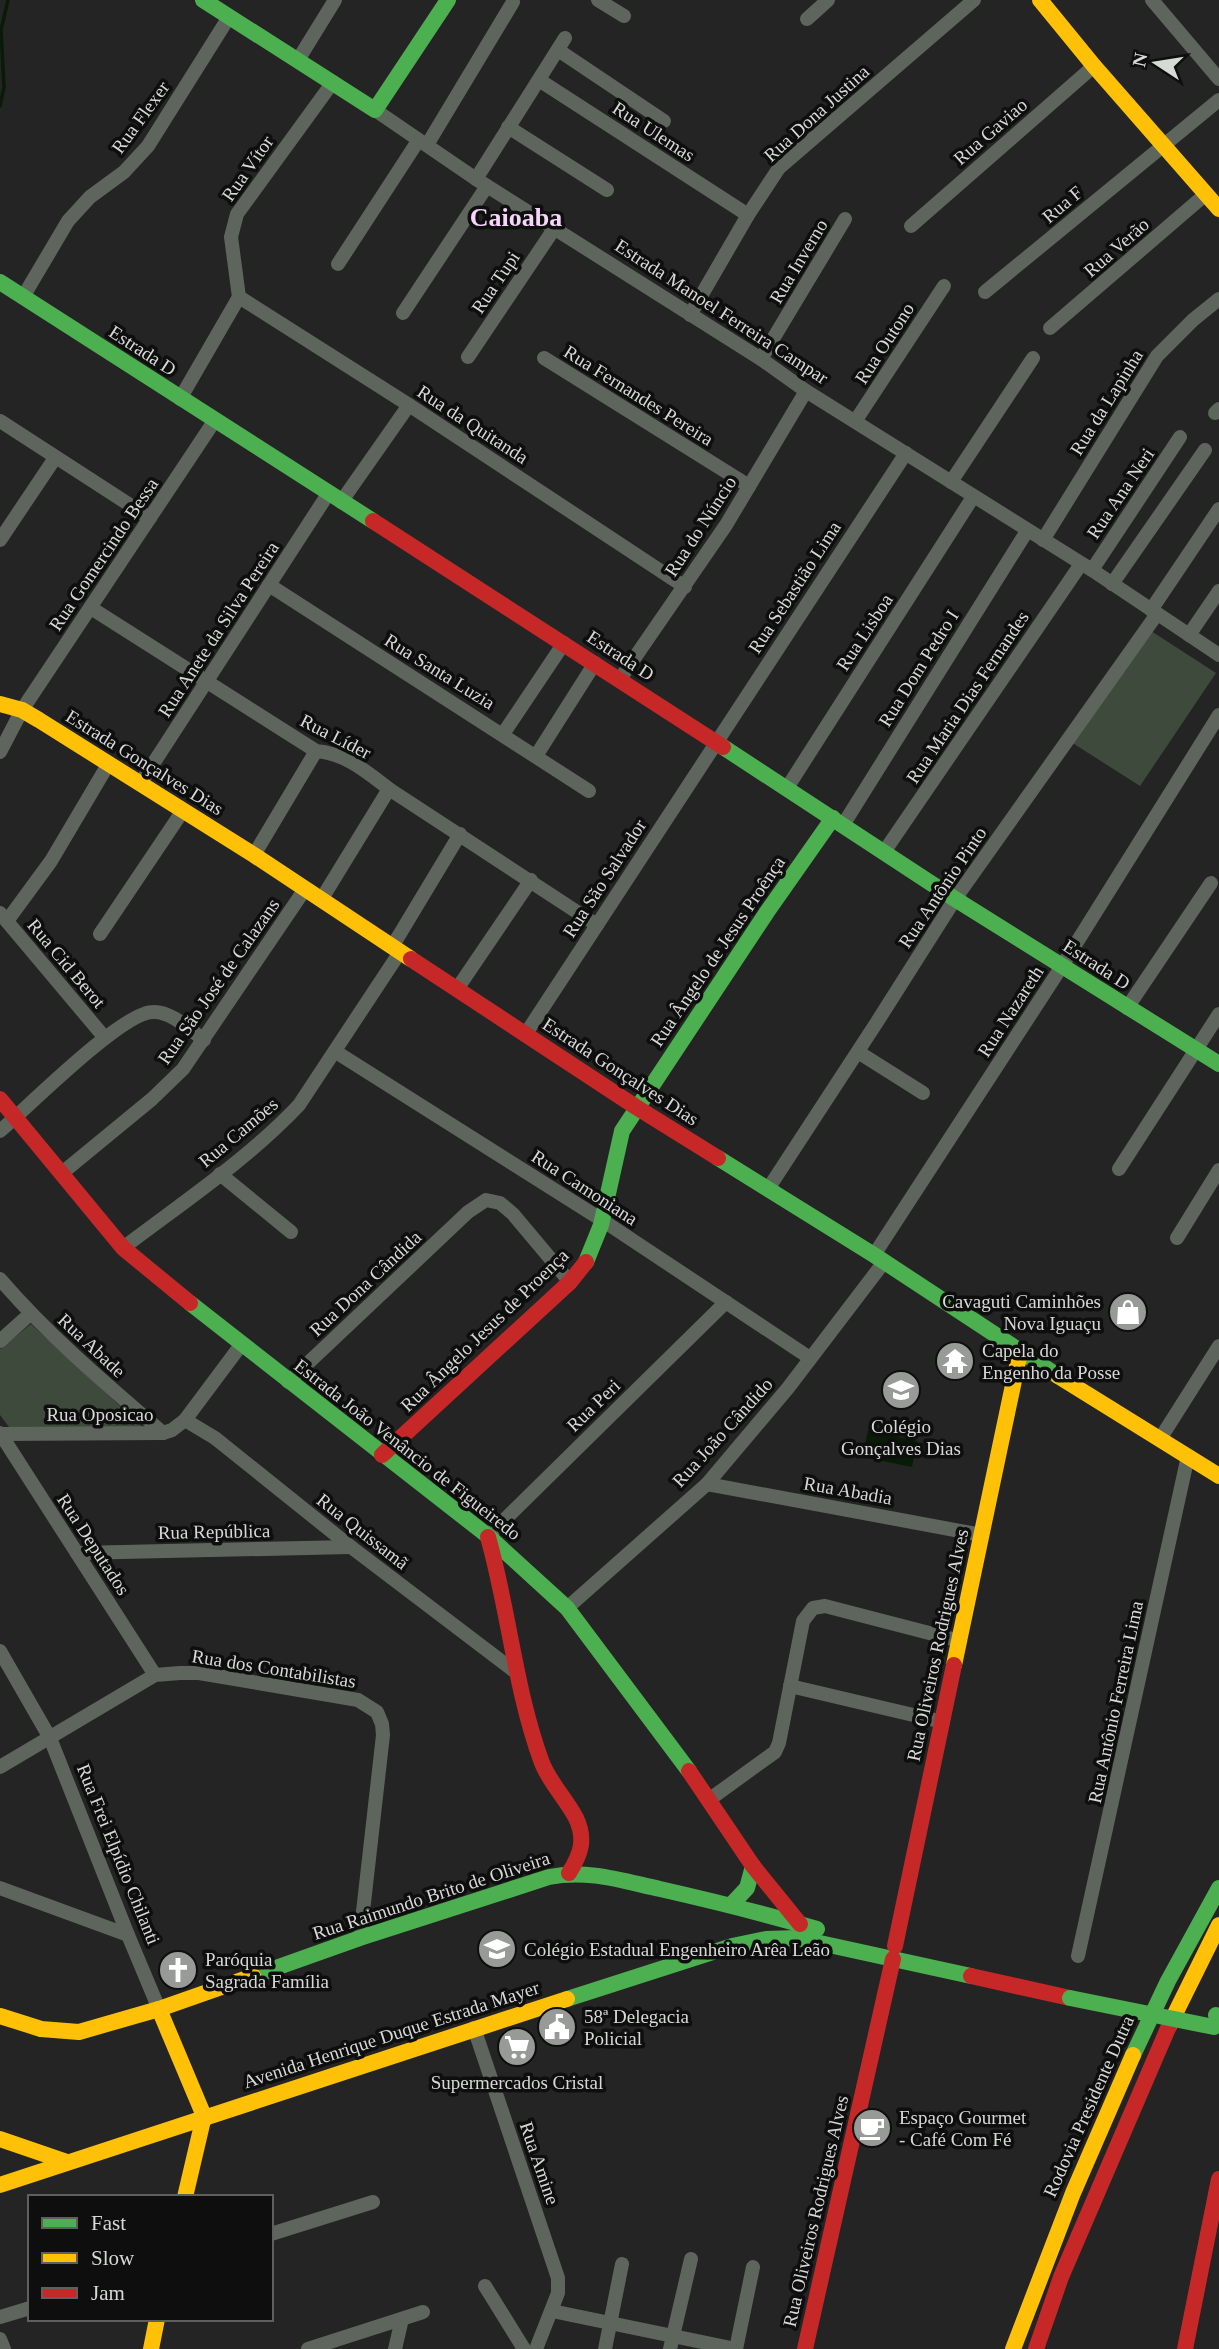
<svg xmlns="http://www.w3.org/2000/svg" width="1219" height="2349" font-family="Georgia,serif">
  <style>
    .green { fill: #3e4b3c }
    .water { fill: #081b06 }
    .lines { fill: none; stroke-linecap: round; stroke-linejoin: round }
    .stream { stroke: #081b06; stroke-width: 3.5 }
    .street { stroke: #5d655c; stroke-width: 14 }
    .fast { stroke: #4caf50; stroke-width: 16 }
    .slow { stroke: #ffc107; stroke-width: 16 }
    .jam { stroke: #c62828; stroke-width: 16 }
    .fast-bridge { stroke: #4caf50; stroke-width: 16 }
    .labels { text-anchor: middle; stroke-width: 7; stroke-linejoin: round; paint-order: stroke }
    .street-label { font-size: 19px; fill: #d7d9d7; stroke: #0d0e0d }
    .poi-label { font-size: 19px; fill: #d7d9d7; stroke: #0d0e0d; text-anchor: start }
    .district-label { font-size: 26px; font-weight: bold; fill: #f5d5fa; stroke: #0d0e0d }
  </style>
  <rect width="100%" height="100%" fill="#232423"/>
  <g class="green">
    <path d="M 1148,629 L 1216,673 L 1140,786 L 1071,742 Z"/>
    <path d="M 31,1324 L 144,1428 L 9,1427 L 0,1415 L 0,1349 Z"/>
  </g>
  <path class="water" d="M 868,1430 L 917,1441 L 912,1467 L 863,1457 Z"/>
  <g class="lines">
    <path class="stream" d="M 0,106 L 4,87 L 1,30 L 8,0"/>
    <g class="street">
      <path d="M 598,0 L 624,16"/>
      <path d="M 1152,0 L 1219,79"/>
      <path d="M 807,19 L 828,0"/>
      <path d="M 558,50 L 664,121"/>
      <path d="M 298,60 L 335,0"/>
      <path d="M 539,80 L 748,215"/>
      <path d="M 375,110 L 476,179 L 761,359 L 806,391 L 1092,570 L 1219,655"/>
      <path d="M 508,127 L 607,190"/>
      <path d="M 427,145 L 513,2"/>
      <path d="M 476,179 L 565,38"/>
      <path d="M 911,226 L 1094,66"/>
      <path d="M 338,264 L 418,141"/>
      <path d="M 985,292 L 1219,100"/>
      <path d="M 23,297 L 68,221 L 90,197 L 124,172 L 148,146 L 229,17"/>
      <path d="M 239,297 L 409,405 L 685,587"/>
      <path d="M 403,313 L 487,186"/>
      <path d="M 690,315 L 748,215 L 779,168 L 974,0"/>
      <path d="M 1050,328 L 1206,194"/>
      <path d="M 468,357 L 554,229"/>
      <path d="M 544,358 L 749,486"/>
      <path d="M 761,359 L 845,219"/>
      <path d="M 180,399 L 239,297 L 231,237 L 237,214 L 333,82"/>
      <path d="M 1215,413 L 1219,409"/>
      <path d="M 856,420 L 944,286"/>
      <path d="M 0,421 L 150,518"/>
      <path d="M 951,482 L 1033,358"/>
      <path d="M 341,502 L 409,405"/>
      <path d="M 0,540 L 55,458"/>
      <path d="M 1043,540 L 1157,356 L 1193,320 L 1219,299"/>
      <path d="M 1092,570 L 1180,437"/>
      <path d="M 1112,584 L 1205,450"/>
      <path d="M 269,585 L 589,791"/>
      <path d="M 91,608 L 316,751 C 345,753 367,772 389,789 L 597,925"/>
      <path d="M 1151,610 L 1219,509"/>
      <path d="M 1189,635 L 1219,591"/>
      <path d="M 620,679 L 726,525 L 806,391"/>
      <path d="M 503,734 L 564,643"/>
      <path d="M 0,752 L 22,710 L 215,420"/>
      <path d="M 536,756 L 595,663"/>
      <path d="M 140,784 L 328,494"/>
      <path d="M 787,788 L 973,497"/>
      <path d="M 843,825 L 1027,531"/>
      <path d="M 884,852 L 1081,564"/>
      <path d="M 254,855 L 316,751"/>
      <path d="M 321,900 L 389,789"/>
      <path d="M 0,913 L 105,1038"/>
      <path d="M 7,921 L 51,861 L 109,763"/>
      <path d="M 100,934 L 182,812"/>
      <path d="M 392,947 L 460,834"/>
      <path d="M 457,989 L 531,880"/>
      <path d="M 1127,1008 L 1211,883"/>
      <path d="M 525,1035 L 906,453"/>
      <path d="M 336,1052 L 602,1220 L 810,1358"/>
      <path d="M 858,1052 L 923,1093"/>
      <path d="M 0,1131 C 28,1107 122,1012 153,1012 C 171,1011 190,1030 204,1040"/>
      <path d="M 1119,1169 L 1219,1014"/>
      <path d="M 62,1173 L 152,1099 L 183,1069 L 305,889"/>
      <path d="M 220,1174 L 291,1232"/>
      <path d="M 768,1189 L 877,1022 L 955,899 L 1157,614"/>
      <path d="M 1177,1238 L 1219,1170"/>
      <path d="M 123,1248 C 182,1203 247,1160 299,1105 L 400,952"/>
      <path d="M 874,1255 L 1062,966 L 1219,715"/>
      <path d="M 0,1279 C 49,1336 106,1384 163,1433"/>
      <path d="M 0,1341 L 30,1314"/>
      <path d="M 288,1382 L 468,1212 L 486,1200 L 500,1203 L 513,1214 L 570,1282"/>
      <path d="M 185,1420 L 215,1438 L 351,1547 L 517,1673"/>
      <path d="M 0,1433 L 155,1675"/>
      <path d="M 1,1434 L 163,1433 L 172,1430 L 185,1420 L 241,1345"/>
      <path d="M 1160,1439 L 1219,1346"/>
      <path d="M 707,1484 L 982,1535"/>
      <path d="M 488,1536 L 726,1302"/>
      <path d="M 77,1553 L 351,1547"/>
      <path d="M 567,1608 L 707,1484 L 788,1388 L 884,1262"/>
      <path d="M 0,1651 L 50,1738 L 128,1935 L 159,2009"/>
      <path d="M 790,1686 L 943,1722"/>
      <path d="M 0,1767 L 155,1675 L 180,1673 L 199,1673 L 358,1700 L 377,1712 L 382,1724 L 383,1735 L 360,1938"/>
      <path d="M 710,1799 L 775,1752 L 779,1743 L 803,1621 L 813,1608 L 825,1606 L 960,1641"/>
      <path d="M 0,1888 L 128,1935"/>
      <path d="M 1078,1956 L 1188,1456"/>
      <path d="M 474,2028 L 558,2278 L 558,2293 L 536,2349"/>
      <path d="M 271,2234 L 373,2202"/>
      <path d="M 485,2286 L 524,2349"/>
      <path d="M 552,2311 L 736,2349"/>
      <path d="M 0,2317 L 30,2308"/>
      <path d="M 0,2339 L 4,2349"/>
      <path d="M 308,2349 L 423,2312"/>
      <path d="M 395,2349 L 402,2319"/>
      <path d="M 605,2349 L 622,2264"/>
      <path d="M 670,2349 L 691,2259"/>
      <path d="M 736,2349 L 753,2267"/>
    </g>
    <g class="fast">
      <path d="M 203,0 L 375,110 L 448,0"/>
      <path d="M 0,282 L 373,521"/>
      <path d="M 723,747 L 955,899 L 1219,1064"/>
      <path d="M 718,1158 L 874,1255 L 1058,1376"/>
      <path d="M 586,1262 L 601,1225 L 622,1131 L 767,912 L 833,818"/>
      <path d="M 190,1303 L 488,1536 L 567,1608 L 689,1771"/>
      <path d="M 731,1905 L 747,1888 L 753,1866"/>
      <path d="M 253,1976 L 360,1938 L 549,1877 C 587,1869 623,1881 660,1889 C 713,1901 765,1914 817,1929"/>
      <path d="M 567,1999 L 732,1946 L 766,1939 L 797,1938 L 971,1976"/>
      <path d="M 1216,2015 L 1219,2016"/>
      <path d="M 1133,2055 L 1168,1981 L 1219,1888"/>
    </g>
    <g class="slow">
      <path d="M 1040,0 L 1094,66 L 1219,209"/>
      <path d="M 0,704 L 22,710 L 39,720 L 254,855 L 411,959"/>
      <path d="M 1058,1376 L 1219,1476"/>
      <path d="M 954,1665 L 1020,1352"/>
      <path d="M 159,2009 L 204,2116 L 185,2197"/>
      <path d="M 0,2016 L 41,2029 L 79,2032 L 159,2009 L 253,1976"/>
      <path d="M 1169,2026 L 1219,1925"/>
      <path d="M 0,2139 L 67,2162"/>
      <path d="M 0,2185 L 567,1999"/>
      <path d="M 151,2349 L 157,2319"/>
      <path d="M 1013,2349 L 1073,2193 L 1133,2055"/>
    </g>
    <g class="jam">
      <path d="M 373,521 L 723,747"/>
      <path d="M 411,959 L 636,1107 L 718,1158"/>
      <path d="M 0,1099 L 123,1248 L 190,1303"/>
      <path d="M 382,1455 L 570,1282 L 586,1262"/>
      <path d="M 488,1537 C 509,1611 515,1690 542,1763 C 550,1783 566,1799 576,1818 C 586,1839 581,1854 569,1873"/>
      <path d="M 689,1771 L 753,1866 L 800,1924"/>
      <path d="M 895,1946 L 954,1665"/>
      <path d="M 971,1976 L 1070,1998"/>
      <path d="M 805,2349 L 893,1959"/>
      <path d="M 1036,2349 L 1061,2277 L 1169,2026"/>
      <path d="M 1185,2349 L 1219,2179"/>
    </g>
    <path class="fast-bridge" d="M 1070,1998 L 1214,2027"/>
  </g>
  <defs>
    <symbol id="shop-disc" viewBox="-11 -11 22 22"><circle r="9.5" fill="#989a98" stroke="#0d0e0d"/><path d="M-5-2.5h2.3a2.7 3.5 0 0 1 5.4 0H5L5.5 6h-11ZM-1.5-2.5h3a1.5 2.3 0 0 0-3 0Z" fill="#fff"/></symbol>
    <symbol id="temple-disc" viewBox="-11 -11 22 22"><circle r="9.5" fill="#989a98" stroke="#0d0e0d"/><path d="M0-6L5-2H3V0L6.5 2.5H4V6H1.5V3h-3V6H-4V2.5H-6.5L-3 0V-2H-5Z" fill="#fff"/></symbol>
    <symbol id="school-disc" viewBox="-11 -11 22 22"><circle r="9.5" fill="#989a98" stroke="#0d0e0d"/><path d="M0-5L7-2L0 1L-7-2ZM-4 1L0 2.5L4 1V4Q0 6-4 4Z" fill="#fff"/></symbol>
    <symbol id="church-disc" viewBox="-11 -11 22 22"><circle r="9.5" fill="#989a98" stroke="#0d0e0d"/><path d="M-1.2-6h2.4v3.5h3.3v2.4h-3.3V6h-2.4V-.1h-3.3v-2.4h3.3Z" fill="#fff"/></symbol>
    <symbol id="civic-disc" viewBox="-11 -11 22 22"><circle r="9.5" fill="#989a98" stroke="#0d0e0d"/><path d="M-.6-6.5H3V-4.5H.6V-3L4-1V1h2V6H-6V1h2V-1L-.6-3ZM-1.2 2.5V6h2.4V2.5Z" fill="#fff"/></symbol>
    <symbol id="supermarket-disc" viewBox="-11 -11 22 22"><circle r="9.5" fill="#989a98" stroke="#0d0e0d"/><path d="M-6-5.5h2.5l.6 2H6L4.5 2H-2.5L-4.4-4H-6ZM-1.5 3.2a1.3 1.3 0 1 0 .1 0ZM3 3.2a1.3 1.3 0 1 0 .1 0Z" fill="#fff"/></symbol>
    <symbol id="cafe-disc" viewBox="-11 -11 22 22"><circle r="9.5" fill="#989a98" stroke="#0d0e0d"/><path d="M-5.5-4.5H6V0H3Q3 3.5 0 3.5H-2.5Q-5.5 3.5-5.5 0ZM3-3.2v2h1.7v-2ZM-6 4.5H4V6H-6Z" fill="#fff"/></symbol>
  </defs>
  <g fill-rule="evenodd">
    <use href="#shop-disc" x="1106" y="1290" width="44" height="44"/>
    <use href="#temple-disc" x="933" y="1339" width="44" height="44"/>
    <use href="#school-disc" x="879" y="1368" width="44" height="44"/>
    <use href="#school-disc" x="475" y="1927" width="44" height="44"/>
    <use href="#church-disc" x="156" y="1948" width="44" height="44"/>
    <use href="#civic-disc" x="535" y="2005" width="44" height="44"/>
    <use href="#supermarket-disc" x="495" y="2025" width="44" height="44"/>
    <use href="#cafe-disc" x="850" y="2106" width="44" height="44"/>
  </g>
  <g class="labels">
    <g class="street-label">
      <text transform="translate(816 113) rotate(-42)" y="7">Rua Dona Justina</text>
      <text transform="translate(140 117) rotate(-54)" y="7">Rua Flexer</text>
      <text transform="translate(654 131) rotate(33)" y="7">Rua Ulemas</text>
      <text transform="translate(990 131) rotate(-41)" y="7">Rua Gaviao</text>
      <text transform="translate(247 168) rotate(-55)" y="7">Rua Vítor</text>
      <text transform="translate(1062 204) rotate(-40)" y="7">Rua F</text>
      <text transform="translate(1116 247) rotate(-41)" y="7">Rua Verão</text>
      <text transform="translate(798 261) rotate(-59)" y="7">Rua Inverno</text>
      <text transform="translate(495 282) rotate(-56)" y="7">Rua Tupi</text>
      <text transform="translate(722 311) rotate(33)" y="7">Estrada Manoel Ferreira Campar</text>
      <text transform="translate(884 343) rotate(-57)" y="7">Rua Outono</text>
      <text transform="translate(143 350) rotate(33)" y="7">Estrada D</text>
      <text transform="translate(639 395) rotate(32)" y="7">Rua Fernandes Pereira</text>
      <text transform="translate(1106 402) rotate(-58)" y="7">Rua da Lapinha</text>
      <text transform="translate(473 424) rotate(33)" y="7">Rua da Quitanda</text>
      <text transform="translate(1120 493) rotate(-56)" y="7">Rua Ana Neri</text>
      <text transform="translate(700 526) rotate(-57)" y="7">Rua do Núncio</text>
      <text transform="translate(103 554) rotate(-56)" y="7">Rua Gomercindo Bessa</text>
      <text transform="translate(794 587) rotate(-57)" y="7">Rua Sebastião Lima</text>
      <text transform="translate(218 629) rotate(-57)" y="7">Rua Anete da Silva Pereira</text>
      <text transform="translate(864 632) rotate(-57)" y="7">Rua Lisboa</text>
      <text transform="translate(621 655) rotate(33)" y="7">Estrada D</text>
      <text transform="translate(918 668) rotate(-58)" y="7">Rua Dom Pedro I</text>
      <text transform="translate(440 671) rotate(32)" y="7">Rua Santa Luzia</text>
      <text transform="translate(967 697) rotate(-56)" y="7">Rua Maria Dias Fernandes</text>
      <text transform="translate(336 736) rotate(27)" y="7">Rua Líder</text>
      <text transform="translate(145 762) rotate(32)" y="7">Estrada Gonçalves Dias</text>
      <text transform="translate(604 878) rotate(-57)" y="7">Rua São Salvador</text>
      <text transform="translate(942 887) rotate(-56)" y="7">Rua Antônio Pinto</text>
      <text transform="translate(717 951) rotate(-56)" y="7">Rua Ângelo de Jesus Proênça</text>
      <text transform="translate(67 963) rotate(50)" y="7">Rua Cid Berot</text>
      <text transform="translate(1097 964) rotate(33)" y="7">Estrada D</text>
      <text transform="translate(218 981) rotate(-55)" y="7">Rua São José de Calazans</text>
      <text transform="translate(1010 1011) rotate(-57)" y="7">Rua Nazareth</text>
      <text transform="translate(621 1071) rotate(33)" y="7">Estrada Gonçalves Dias</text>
      <text transform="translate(238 1132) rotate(-40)" y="7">Rua Camões</text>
      <text transform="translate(585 1187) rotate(33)" y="7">Rua Camoniana</text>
      <text transform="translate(365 1283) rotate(-43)" y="7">Rua Dona Cândida</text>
      <text transform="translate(484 1330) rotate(-44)" y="7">Rua Ângelo Jesus de Proença</text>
      <text transform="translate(92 1345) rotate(43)" y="7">Rua Abade</text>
      <text transform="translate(593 1405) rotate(-44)" y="7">Rua Peri</text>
      <text x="100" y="1421">Rua Oposicao</text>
      <text transform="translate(722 1432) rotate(-48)" y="7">Rua João Cândido</text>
      <text transform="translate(408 1449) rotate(38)" y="7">Estrada João Venâncio de Figueiredo</text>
      <text transform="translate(848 1490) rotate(10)" y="7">Rua Abadia</text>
      <text transform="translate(214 1531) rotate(-1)" y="7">Rua República</text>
      <text transform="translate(363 1531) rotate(38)" y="7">Rua Quissamã</text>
      <text transform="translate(94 1544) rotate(57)" y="7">Rua Deputados</text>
      <text transform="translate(937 1645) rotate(-78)" y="7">Rua Oliveiros Rodrigues Alves</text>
      <text transform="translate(274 1668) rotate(9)" y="7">Rua dos Contabilistas</text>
      <text transform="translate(1115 1702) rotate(-78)" y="7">Rua Antônio Ferreira Lima</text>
      <text transform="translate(119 1854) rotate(68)" y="7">Rua Frei Elpídio Chilanti</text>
      <text transform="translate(431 1895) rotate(-18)" y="7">Rua Raimundo Brito de Oliveira</text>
      <text transform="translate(391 2034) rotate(-18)" y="7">Avenida Henrique Duque Estrada Mayer</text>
      <text transform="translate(1088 2106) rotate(-66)" y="7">Rodovia Presidente Dutra</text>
      <text transform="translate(540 2163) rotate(71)" y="7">Rua Amine</text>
      <text transform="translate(815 2211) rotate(-77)" y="7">Rua Oliveiros Rodrigues Alves</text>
    </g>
    <g class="poi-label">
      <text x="1101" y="1308" text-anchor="end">Cavaguti Caminhões<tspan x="1101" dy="22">Nova Iguaçu</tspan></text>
      <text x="982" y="1357">Capela do<tspan x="982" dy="22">Engenho da Posse</tspan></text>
      <text x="901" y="1433" text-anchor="middle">Colégio<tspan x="901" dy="22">Gonçalves Dias</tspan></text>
      <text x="524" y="1956">Colégio Estadual Engenheiro Arêa Leão</text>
      <text x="205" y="1966">Paróquia<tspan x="205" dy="22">Sagrada Família</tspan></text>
      <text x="584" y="2023">58ª Delegacia<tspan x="584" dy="22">Policial</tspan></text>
      <text x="517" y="2089" text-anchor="middle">Supermercados Cristal</text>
      <text x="899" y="2124">Espaço Gourmet<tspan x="899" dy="22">- Café Com Fé</tspan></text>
    </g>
    <g class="district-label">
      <text x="516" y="226">Caioaba</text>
    </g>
  </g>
  <rect x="28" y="2195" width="245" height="126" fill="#0d0e0d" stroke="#5e5f5e" stroke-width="2"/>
  <rect x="42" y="2218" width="35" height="10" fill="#4caf50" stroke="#5e5f5e" stroke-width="2"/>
  <text x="91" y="2230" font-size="21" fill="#d7d9d7">Fast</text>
  <rect x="42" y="2253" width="35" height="10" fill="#ffc107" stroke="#5e5f5e" stroke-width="2"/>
  <text x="91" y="2265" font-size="21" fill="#d7d9d7">Slow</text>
  <rect x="42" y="2288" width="35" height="10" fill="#c62828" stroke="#5e5f5e" stroke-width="2"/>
  <text x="91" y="2300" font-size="21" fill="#d7d9d7">Jam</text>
  <g transform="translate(1156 63) rotate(282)" stroke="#0d0e0d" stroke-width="5" paint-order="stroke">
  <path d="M0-5L12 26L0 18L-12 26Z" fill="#d7d9d7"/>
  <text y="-10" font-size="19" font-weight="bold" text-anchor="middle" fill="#d7d9d7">N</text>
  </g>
</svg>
